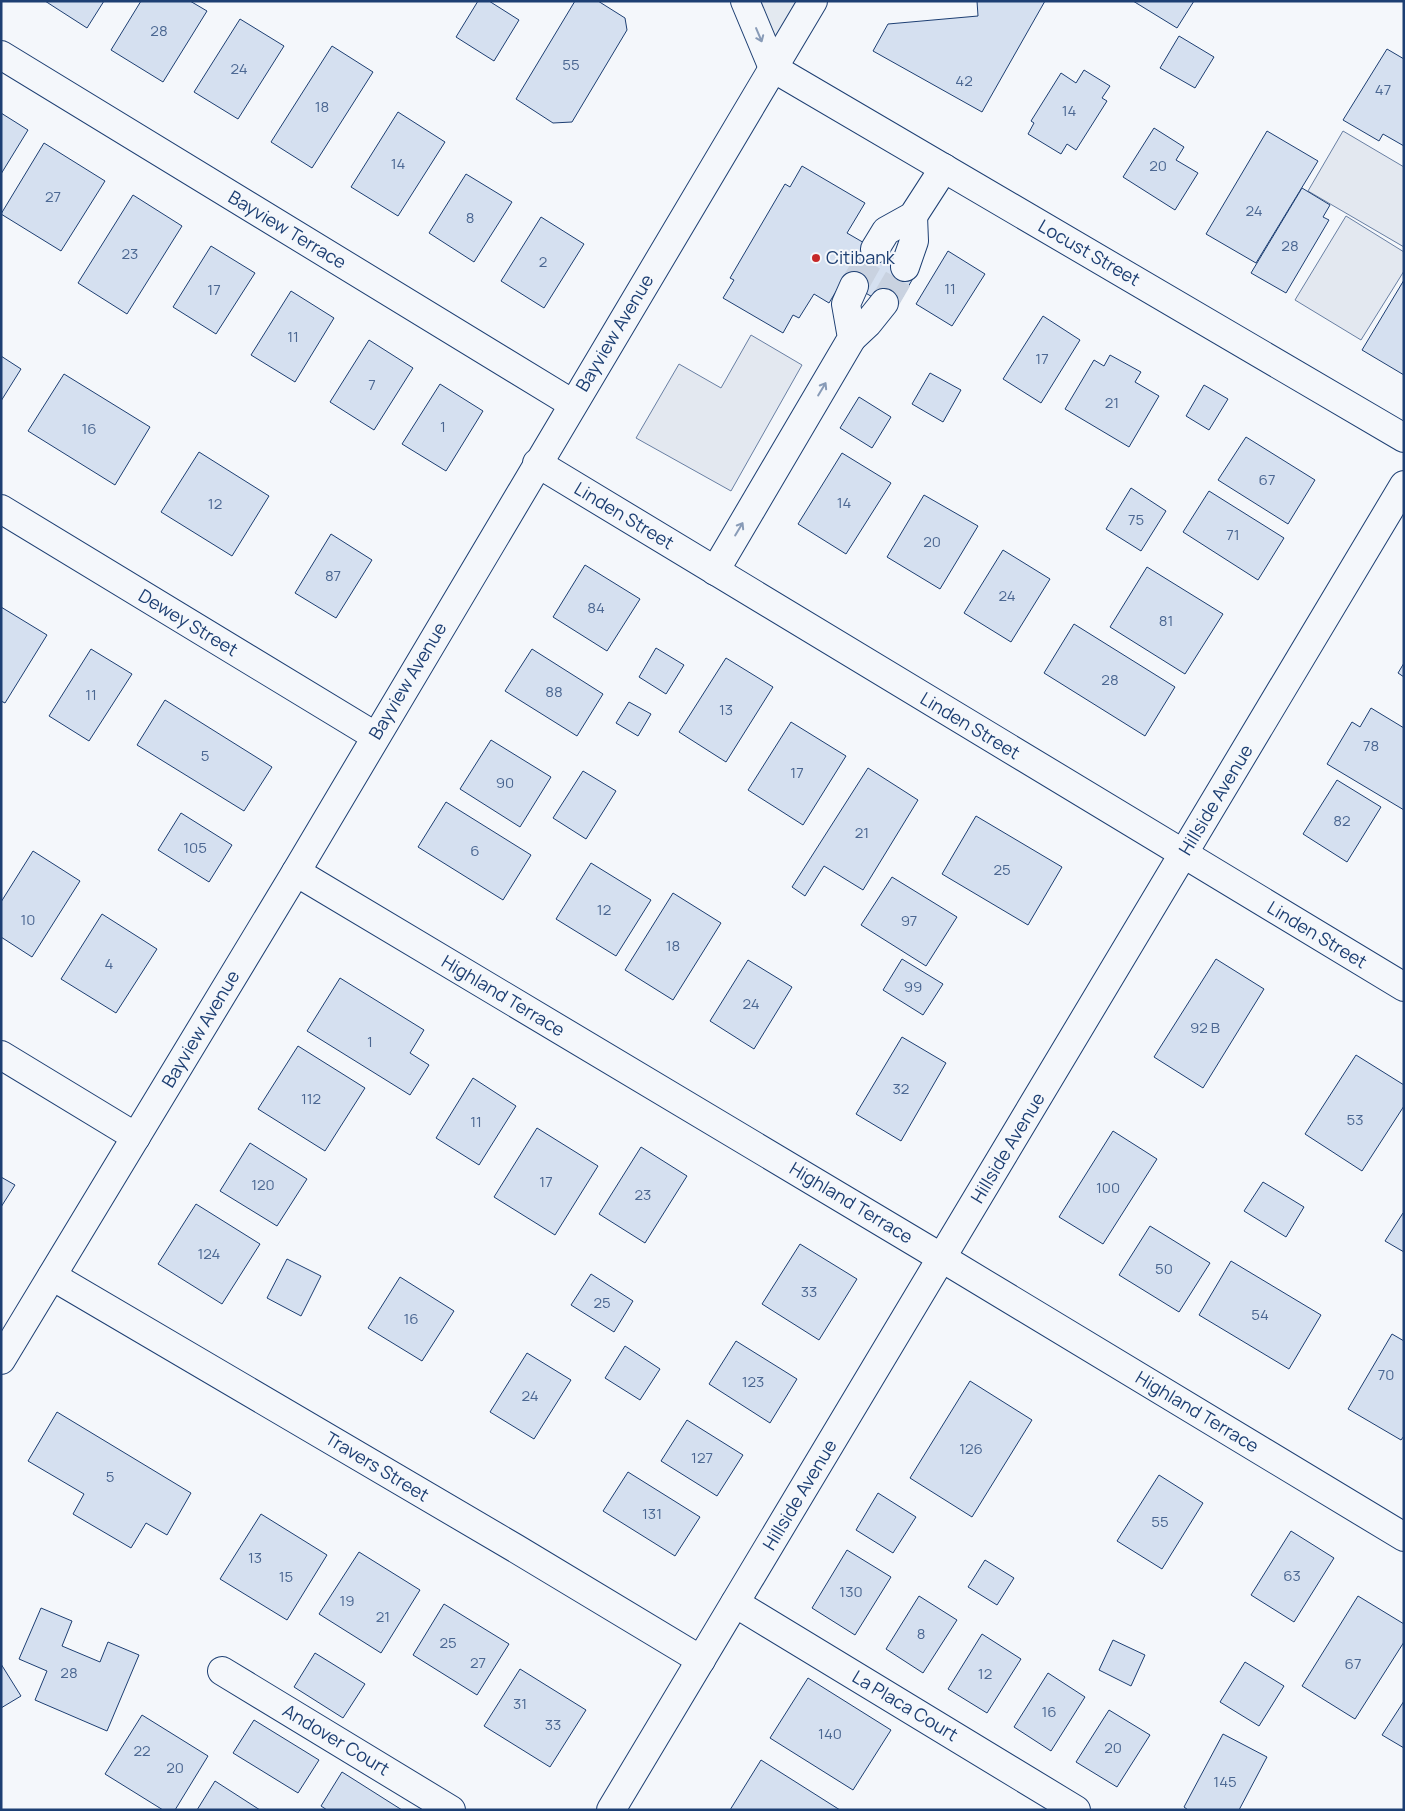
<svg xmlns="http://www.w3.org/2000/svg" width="1405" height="1811" font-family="Manrope,sans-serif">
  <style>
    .green { fill: #e3e9f0; stroke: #687fa3 }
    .parking { fill: #e3e8f0; stroke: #687fa3 }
    .building { fill: #d5e0f0; stroke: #1d3f73 }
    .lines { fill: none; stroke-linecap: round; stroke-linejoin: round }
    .minor-tunnel { stroke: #c9d2e0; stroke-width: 28; stroke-dasharray: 28 14; stroke-linecap: butt }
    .minor-casing { stroke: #1d3f73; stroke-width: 30 }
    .minor { stroke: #f4f7fb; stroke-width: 28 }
    .oneway { stroke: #889bb7 }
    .poi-dot { fill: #c62828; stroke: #f4f7fb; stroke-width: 2 }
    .labels { text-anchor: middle; stroke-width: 4; stroke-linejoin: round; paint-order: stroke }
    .number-label { font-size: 15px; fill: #4b6792 }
    .street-label { font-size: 18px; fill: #1d3f73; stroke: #f4f7fb }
    .poi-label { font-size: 18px; fill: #1d3f73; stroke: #f4f7fb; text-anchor: start }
  </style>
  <rect width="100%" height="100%" fill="#f4f7fb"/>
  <path class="green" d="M 745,1 L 813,1 L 773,68 Z"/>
  <g class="parking">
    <path d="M 1343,131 L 1404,167 L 1404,247 L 1308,191 Z"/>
    <path d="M 1346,216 L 1404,252 L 1404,271 L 1361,340 L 1295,300 Z"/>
    <path d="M 751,335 L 802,365 L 731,491 L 636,438 L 679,364 L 721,388 Z"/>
  </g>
  <g class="building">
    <path d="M 45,1 L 104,1 L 87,28 Z"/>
    <path d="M 141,1 L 190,1 L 207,11 L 163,82 L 111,50 Z"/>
    <path d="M 478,1 L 489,1 L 519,20 L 494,61 L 456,37 Z"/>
    <path d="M 575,1 L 598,1 L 625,18 L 627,30 L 572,122 L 553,123 L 516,99 Z"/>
    <path d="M 977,1 L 1045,1 L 982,112 L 873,51 L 888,24 L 978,16 Z"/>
    <path d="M 1133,1 L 1194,1 L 1177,28 Z"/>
    <path d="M 240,19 L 284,46 L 238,119 L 194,92 Z"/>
    <path d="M 1179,36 L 1214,57 L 1195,88 L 1160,68 Z"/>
    <path d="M 332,46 L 373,72 L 312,168 L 271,142 Z"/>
    <path d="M 1387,49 L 1404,59 L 1404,146 L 1383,134 L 1379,141 L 1343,120 Z"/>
    <path d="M 1084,70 L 1110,86 L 1102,98 L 1107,101 L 1076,150 L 1067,144 L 1061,154 L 1028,134 L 1034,123 L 1031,121 L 1061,73 L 1076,83 Z"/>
    <path d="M 398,112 L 445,142 L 398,216 L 351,187 Z"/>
    <path d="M 1,113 L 28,130 L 1,174 Z"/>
    <path d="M 1154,128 L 1184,147 L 1176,160 L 1198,173 L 1175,210 L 1123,177 Z"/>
    <path d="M 1267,131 L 1318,161 L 1256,263 L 1206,234 Z"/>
    <path d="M 44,143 L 105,181 L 61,251 L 1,214 Z"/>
    <path d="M 802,166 L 865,203 L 847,233 L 916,273 L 895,310 L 843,280 L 829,303 L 814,294 L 799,318 L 793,315 L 783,333 L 723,298 L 734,280 L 730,278 L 785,184 L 790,187 Z"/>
    <path d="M 466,174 L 512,202 L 474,262 L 429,233 Z"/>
    <path d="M 1302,188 L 1330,205 L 1323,217 L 1329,220 L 1286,293 L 1251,273 Z"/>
    <path d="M 133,195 L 182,226 L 127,314 L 78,283 Z"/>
    <path d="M 541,217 L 584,244 L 544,308 L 501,281 Z"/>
    <path d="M 211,246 L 255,273 L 216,334 L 173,307 Z"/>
    <path d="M 948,251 L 985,274 L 952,326 L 916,304 Z"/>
    <path d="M 1404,280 L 1404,375 L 1362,350 Z"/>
    <path d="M 291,291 L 334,318 L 295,382 L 251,355 Z"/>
    <path d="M 1043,316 L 1080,340 L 1041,403 L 1003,379 Z"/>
    <path d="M 369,340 L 413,368 L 374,430 L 330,402 Z"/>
    <path d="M 1110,355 L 1141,372 L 1135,382 L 1159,396 L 1129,447 L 1065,409 L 1094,360 L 1104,366 Z"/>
    <path d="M 1,356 L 21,369 L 1,401 Z"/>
    <path d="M 930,373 L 961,390 L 943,422 L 912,404 Z"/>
    <path d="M 64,374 L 150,427 L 115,485 L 28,431 Z"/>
    <path d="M 440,384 L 483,411 L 446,471 L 402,444 Z"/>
    <path d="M 1204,385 L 1228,399 L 1209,430 L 1186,416 Z"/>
    <path d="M 859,397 L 891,417 L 872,448 L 840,428 Z"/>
    <path d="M 1246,437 L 1315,480 L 1288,524 L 1218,480 Z"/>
    <path d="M 199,452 L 269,496 L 232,556 L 161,512 Z"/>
    <path d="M 842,453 L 891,483 L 846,554 L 798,524 Z"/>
    <path d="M 1131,488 L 1166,511 L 1141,551 L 1106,529 Z"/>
    <path d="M 1209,491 L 1284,538 L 1258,580 L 1183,532 Z"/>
    <path d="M 924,495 L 978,526 L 940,589 L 887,557 Z"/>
    <path d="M 331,534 L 372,560 L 336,618 L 295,593 Z"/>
    <path d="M 1003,550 L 1050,579 L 1011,642 L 964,613 Z"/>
    <path d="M 585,565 L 640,599 L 607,651 L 553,617 Z"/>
    <path d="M 1147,567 L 1223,614 L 1185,674 L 1110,627 Z"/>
    <path d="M 1,607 L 47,635 L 5,703 L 1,701 Z"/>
    <path d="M 1074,624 L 1175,687 L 1145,736 L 1044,673 Z"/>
    <path d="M 656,648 L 684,665 L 666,694 L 639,677 Z"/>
    <path d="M 91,649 L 132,674 L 89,741 L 49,716 Z"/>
    <path d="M 532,649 L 603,694 L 577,736 L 505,691 Z"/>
    <path d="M 726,658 L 773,687 L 726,762 L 679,732 Z"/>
    <path d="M 1404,663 L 1404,677 L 1398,673 Z"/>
    <path d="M 165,700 L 272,767 L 244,811 L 137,745 Z"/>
    <path d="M 629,702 L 651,714 L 638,736 L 616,723 Z"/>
    <path d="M 1371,708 L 1404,728 L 1404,810 L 1327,764 L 1352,722 L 1360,727 Z"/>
    <path d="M 791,722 L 846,756 L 803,825 L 748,790 Z"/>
    <path d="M 491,740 L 551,777 L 520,827 L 460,789 Z"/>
    <path d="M 868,768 L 918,800 L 863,890 L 824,866 L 805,896 L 792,887 Z"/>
    <path d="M 583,771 L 616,791 L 586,839 L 553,818 Z"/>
    <path d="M 1337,780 L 1381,807 L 1347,862 L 1303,834 Z"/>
    <path d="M 446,802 L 531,855 L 503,900 L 418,847 Z"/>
    <path d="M 181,813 L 232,845 L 209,882 L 158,850 Z"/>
    <path d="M 976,816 L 1062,867 L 1028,925 L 942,874 Z"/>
    <path d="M 33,851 L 80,881 L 32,957 L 1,937 L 1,902 Z"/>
    <path d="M 591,863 L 651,900 L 616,956 L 556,919 Z"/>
    <path d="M 892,877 L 957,917 L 926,966 L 861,925 Z"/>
    <path d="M 673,893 L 721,923 L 673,1000 L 625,970 Z"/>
    <path d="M 102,914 L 157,949 L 116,1013 L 61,979 Z"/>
    <path d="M 902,959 L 943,984 L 923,1015 L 883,990 Z"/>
    <path d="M 1216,959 L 1264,989 L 1203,1088 L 1154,1057 Z"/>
    <path d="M 748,960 L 792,987 L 754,1049 L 710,1021 Z"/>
    <path d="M 340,978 L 424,1030 L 410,1053 L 429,1065 L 410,1095 L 307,1031 Z"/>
    <path d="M 902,1037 L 946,1063 L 901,1141 L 856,1114 Z"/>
    <path d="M 298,1046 L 365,1088 L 325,1151 L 258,1109 Z"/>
    <path d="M 1356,1055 L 1404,1085 L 1404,1106 L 1362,1171 L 1305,1134 Z"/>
    <path d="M 473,1078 L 516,1106 L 479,1165 L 436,1138 Z"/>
    <path d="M 537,1128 L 598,1166 L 555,1235 L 494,1197 Z"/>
    <path d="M 1113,1131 L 1157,1159 L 1103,1244 L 1059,1217 Z"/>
    <path d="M 250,1143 L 307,1179 L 277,1226 L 220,1191 Z"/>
    <path d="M 641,1147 L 687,1176 L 645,1243 L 599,1214 Z"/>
    <path d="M 1,1177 L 15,1185 L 1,1207 Z"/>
    <path d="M 1263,1182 L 1304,1207 L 1286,1237 L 1244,1211 Z"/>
    <path d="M 196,1204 L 260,1244 L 222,1304 L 158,1264 Z"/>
    <path d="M 1403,1213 L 1404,1213 L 1404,1252 L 1385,1241 Z"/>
    <path d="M 1150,1226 L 1210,1263 L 1179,1312 L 1119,1275 Z"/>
    <path d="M 800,1244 L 857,1279 L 819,1340 L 762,1304 Z"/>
    <path d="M 287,1259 L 321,1276 L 301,1316 L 267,1298 Z"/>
    <path d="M 1231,1261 L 1321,1315 L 1289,1369 L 1199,1315 Z"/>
    <path d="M 591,1274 L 633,1301 L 614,1332 L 571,1305 Z"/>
    <path d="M 400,1277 L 454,1311 L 422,1361 L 368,1328 Z"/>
    <path d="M 1392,1334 L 1404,1341 L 1404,1436 L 1401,1440 L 1348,1409 Z"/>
    <path d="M 736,1341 L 797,1379 L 770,1423 L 709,1384 Z"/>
    <path d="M 625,1346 L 660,1369 L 640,1400 L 605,1378 Z"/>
    <path d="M 527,1353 L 571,1380 L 534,1439 L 490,1412 Z"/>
    <path d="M 970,1381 L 1032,1420 L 972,1517 L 910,1478 Z"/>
    <path d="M 57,1412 L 191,1493 L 167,1535 L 146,1523 L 131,1548 L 73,1514 L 84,1494 L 28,1461 Z"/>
    <path d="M 687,1420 L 743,1455 L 717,1496 L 661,1461 Z"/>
    <path d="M 628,1472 L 700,1517 L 675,1556 L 603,1511 Z"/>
    <path d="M 1159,1475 L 1203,1503 L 1162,1569 L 1117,1541 Z"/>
    <path d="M 878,1493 L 916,1517 L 893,1553 L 856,1530 Z"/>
    <path d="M 261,1514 L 327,1555 L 287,1620 L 220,1579 Z"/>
    <path d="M 1291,1531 L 1334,1558 L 1294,1622 L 1251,1595 Z"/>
    <path d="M 847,1550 L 891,1577 L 855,1635 L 812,1608 Z"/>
    <path d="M 359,1552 L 420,1590 L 381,1653 L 319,1614 Z"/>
    <path d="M 985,1560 L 1014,1578 L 997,1605 L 968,1587 Z"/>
    <path d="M 919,1596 L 957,1620 L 923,1673 L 886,1649 Z"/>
    <path d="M 1358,1596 L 1404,1624 L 1404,1642 L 1355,1719 L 1302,1686 Z"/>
    <path d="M 444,1604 L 509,1644 L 477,1695 L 413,1655 Z"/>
    <path d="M 41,1608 L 72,1621 L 62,1646 L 100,1662 L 108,1642 L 139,1655 L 107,1731 L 35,1700 L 47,1671 L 19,1659 Z"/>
    <path d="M 982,1634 L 1021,1659 L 987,1713 L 948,1689 Z"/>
    <path d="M 1113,1640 L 1145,1655 L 1131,1686 L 1099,1670 Z"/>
    <path d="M 315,1653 L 365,1684 L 343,1718 L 294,1687 Z"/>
    <path d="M 1245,1662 L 1284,1686 L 1259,1726 L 1220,1702 Z"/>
    <path d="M 1,1664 L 21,1696 L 1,1708 Z"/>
    <path d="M 520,1669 L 586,1710 L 550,1767 L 484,1726 Z"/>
    <path d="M 1048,1673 L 1085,1697 L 1051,1751 L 1014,1727 Z"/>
    <path d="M 808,1678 L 891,1730 L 853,1790 L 770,1738 Z"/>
    <path d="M 1404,1701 L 1404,1748 L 1382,1735 Z"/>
    <path d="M 1109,1710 L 1150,1735 L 1117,1787 L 1076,1762 Z"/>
    <path d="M 142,1715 L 208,1756 L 175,1810 L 163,1810 L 105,1774 Z"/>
    <path d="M 254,1720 L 319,1760 L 298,1793 L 233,1753 Z"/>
    <path d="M 1223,1734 L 1267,1757 L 1239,1810 L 1188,1810 L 1184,1807 Z"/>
    <path d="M 761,1760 L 840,1810 L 730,1810 Z"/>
    <path d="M 342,1772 L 402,1810 L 327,1810 L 321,1806 Z"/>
    <path d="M 215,1781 L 260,1810 L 197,1810 Z"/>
  </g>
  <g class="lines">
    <g class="minor-tunnel">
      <path d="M 854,286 L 875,249"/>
      <path d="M 884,303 L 905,267"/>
    </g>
    <defs>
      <g id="minor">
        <path d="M 745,1 L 773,68"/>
        <path d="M 1,55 L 573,404"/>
        <path d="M 773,68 L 1404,438"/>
        <path d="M 875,249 L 886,231 L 913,216 L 944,168"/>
        <path d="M 905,267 L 914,241 L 913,216"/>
        <path d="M 852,338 L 868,323 L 884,303"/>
        <path d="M 537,463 L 1404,987"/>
        <path d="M 1,509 L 375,736"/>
        <path d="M 715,571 L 852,338 L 846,304 L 854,286"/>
        <path d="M 296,872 L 942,1258 L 1404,1537"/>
        <path d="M 1,1055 L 136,1137"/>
        <path d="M 52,1276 L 515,1548 L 701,1660"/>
        <path d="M 1,1360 L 296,872 L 813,1"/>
        <path d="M 735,1603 L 1076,1810"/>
        <path d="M 222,1671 L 451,1810"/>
        <path d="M 611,1810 L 1404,485"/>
      </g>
    </defs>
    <use href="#minor" class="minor-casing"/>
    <use href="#minor" class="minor"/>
  </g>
  <defs><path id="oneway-shaft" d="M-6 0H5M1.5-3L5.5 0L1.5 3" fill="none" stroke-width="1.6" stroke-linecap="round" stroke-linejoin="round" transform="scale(1.25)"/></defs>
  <g class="oneway">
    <use href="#oneway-shaft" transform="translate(759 35) rotate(67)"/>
    <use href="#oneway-shaft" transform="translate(822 389) rotate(-59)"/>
    <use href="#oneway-shaft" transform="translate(739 529) rotate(-59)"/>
  </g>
  <circle class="poi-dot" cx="816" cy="258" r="5"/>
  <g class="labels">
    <g class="number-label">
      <text x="159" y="36">28</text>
      <text x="571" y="70">55</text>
      <text x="239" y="74">24</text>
      <text x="964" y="86">42</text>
      <text x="1383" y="95">47</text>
      <text x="322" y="112">18</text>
      <text x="1069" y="116">14</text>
      <text x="398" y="169">14</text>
      <text x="1158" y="171">20</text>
      <text x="53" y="202">27</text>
      <text x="1254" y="216">24</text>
      <text x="470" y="223">8</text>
      <text x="1290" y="251">28</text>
      <text x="130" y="259">23</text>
      <text x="543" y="267">2</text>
      <text x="950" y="294">11</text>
      <text x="214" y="295">17</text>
      <text x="293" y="342">11</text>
      <text x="1042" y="364">17</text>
      <text x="372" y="390">7</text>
      <text x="1112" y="408">21</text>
      <text x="443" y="432">1</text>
      <text x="89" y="434">16</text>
      <text x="1267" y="485">67</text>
      <text x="844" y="508">14</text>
      <text x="215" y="509">12</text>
      <text x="1136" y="525">75</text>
      <text x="1233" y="540">71</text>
      <text x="932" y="547">20</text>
      <text x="333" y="581">87</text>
      <text x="1007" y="601">24</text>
      <text x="596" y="613">84</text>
      <text x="1166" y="626">81</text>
      <text x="1110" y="685">28</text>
      <text x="554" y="697">88</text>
      <text x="91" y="700">11</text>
      <text x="726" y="715">13</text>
      <text x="1371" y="751">78</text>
      <text x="205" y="761">5</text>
      <text x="797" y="778">17</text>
      <text x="505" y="788">90</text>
      <text x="1342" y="826">82</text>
      <text x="862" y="838">21</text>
      <text x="195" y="853">105</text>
      <text x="475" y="856">6</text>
      <text x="1002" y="875">25</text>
      <text x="604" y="915">12</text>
      <text x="28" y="925">10</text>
      <text x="909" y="926">97</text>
      <text x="673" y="951">18</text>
      <text x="109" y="969">4</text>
      <text x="913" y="992">99</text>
      <text x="751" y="1009">24</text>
      <text x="1205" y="1033">92 B</text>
      <text x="370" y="1047">1</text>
      <text x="901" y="1094">32</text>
      <text x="311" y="1104">112</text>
      <text x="1355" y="1125">53</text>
      <text x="476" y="1127">11</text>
      <text x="546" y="1187">17</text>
      <text x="263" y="1190">120</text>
      <text x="1108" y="1193">100</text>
      <text x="643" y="1200">23</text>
      <text x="209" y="1259">124</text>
      <text x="1164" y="1274">50</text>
      <text x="809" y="1297">33</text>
      <text x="602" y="1308">25</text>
      <text x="1260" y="1320">54</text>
      <text x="411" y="1324">16</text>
      <text x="1386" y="1380">70</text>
      <text x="753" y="1387">123</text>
      <text x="530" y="1401">24</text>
      <text x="971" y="1454">126</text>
      <text x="702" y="1463">127</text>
      <text x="110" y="1482">5</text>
      <text x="652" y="1519">131</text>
      <text x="1160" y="1527">55</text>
      <text x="255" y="1563">13</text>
      <text x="1292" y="1581">63</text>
      <text x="286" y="1582">15</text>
      <text x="851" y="1597">130</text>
      <text x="347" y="1606">19</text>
      <text x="383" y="1622">21</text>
      <text x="921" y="1639">8</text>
      <text x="448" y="1648">25</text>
      <text x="478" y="1668">27</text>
      <text x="1353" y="1669">67</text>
      <text x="69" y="1678">28</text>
      <text x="985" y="1679">12</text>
      <text x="520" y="1709">31</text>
      <text x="1049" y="1717">16</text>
      <text x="553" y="1730">33</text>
      <text x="830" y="1739">140</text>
      <text x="1113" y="1753">20</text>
      <text x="142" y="1756">22</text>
      <text x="175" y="1773">20</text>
      <text x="1225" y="1787">145</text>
    </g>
    <g class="street-label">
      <text transform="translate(287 230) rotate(31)" y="6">Bayview Terrace</text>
      <text transform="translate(1089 253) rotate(30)" y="6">Locust Street</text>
      <text transform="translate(615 333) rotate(-59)" y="6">Bayview Avenue</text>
      <text transform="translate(624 516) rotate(31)" y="6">Linden Street</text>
      <text transform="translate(188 623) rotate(31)" y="6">Dewey Street</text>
      <text transform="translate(408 681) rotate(-59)" y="6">Bayview Avenue</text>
      <text transform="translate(970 726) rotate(31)" y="6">Linden Street</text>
      <text transform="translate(1216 800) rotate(-59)" y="6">Hillside Avenue</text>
      <text transform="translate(1317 935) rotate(31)" y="6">Linden Street</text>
      <text transform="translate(503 996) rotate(31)" y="6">Highland Terrace</text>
      <text transform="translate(201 1029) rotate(-59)" y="6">Bayview Avenue</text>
      <text transform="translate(1008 1148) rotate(-59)" y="6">Hillside Avenue</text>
      <text transform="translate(851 1203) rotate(31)" y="6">Highland Terrace</text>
      <text transform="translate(1197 1412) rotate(31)" y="6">Highland Terrace</text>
      <text transform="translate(377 1467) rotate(31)" y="6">Travers Street</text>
      <text transform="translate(800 1495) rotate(-59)" y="6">Hillside Avenue</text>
      <text transform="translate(905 1706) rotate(31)" y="6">La Placa Court</text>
      <text transform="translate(336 1740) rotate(31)" y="6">Andover Court</text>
    </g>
    <g class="poi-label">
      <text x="826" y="264">Citibank</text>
    </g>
  </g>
  <rect width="1405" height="1811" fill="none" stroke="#1d3f73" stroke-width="5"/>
</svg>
